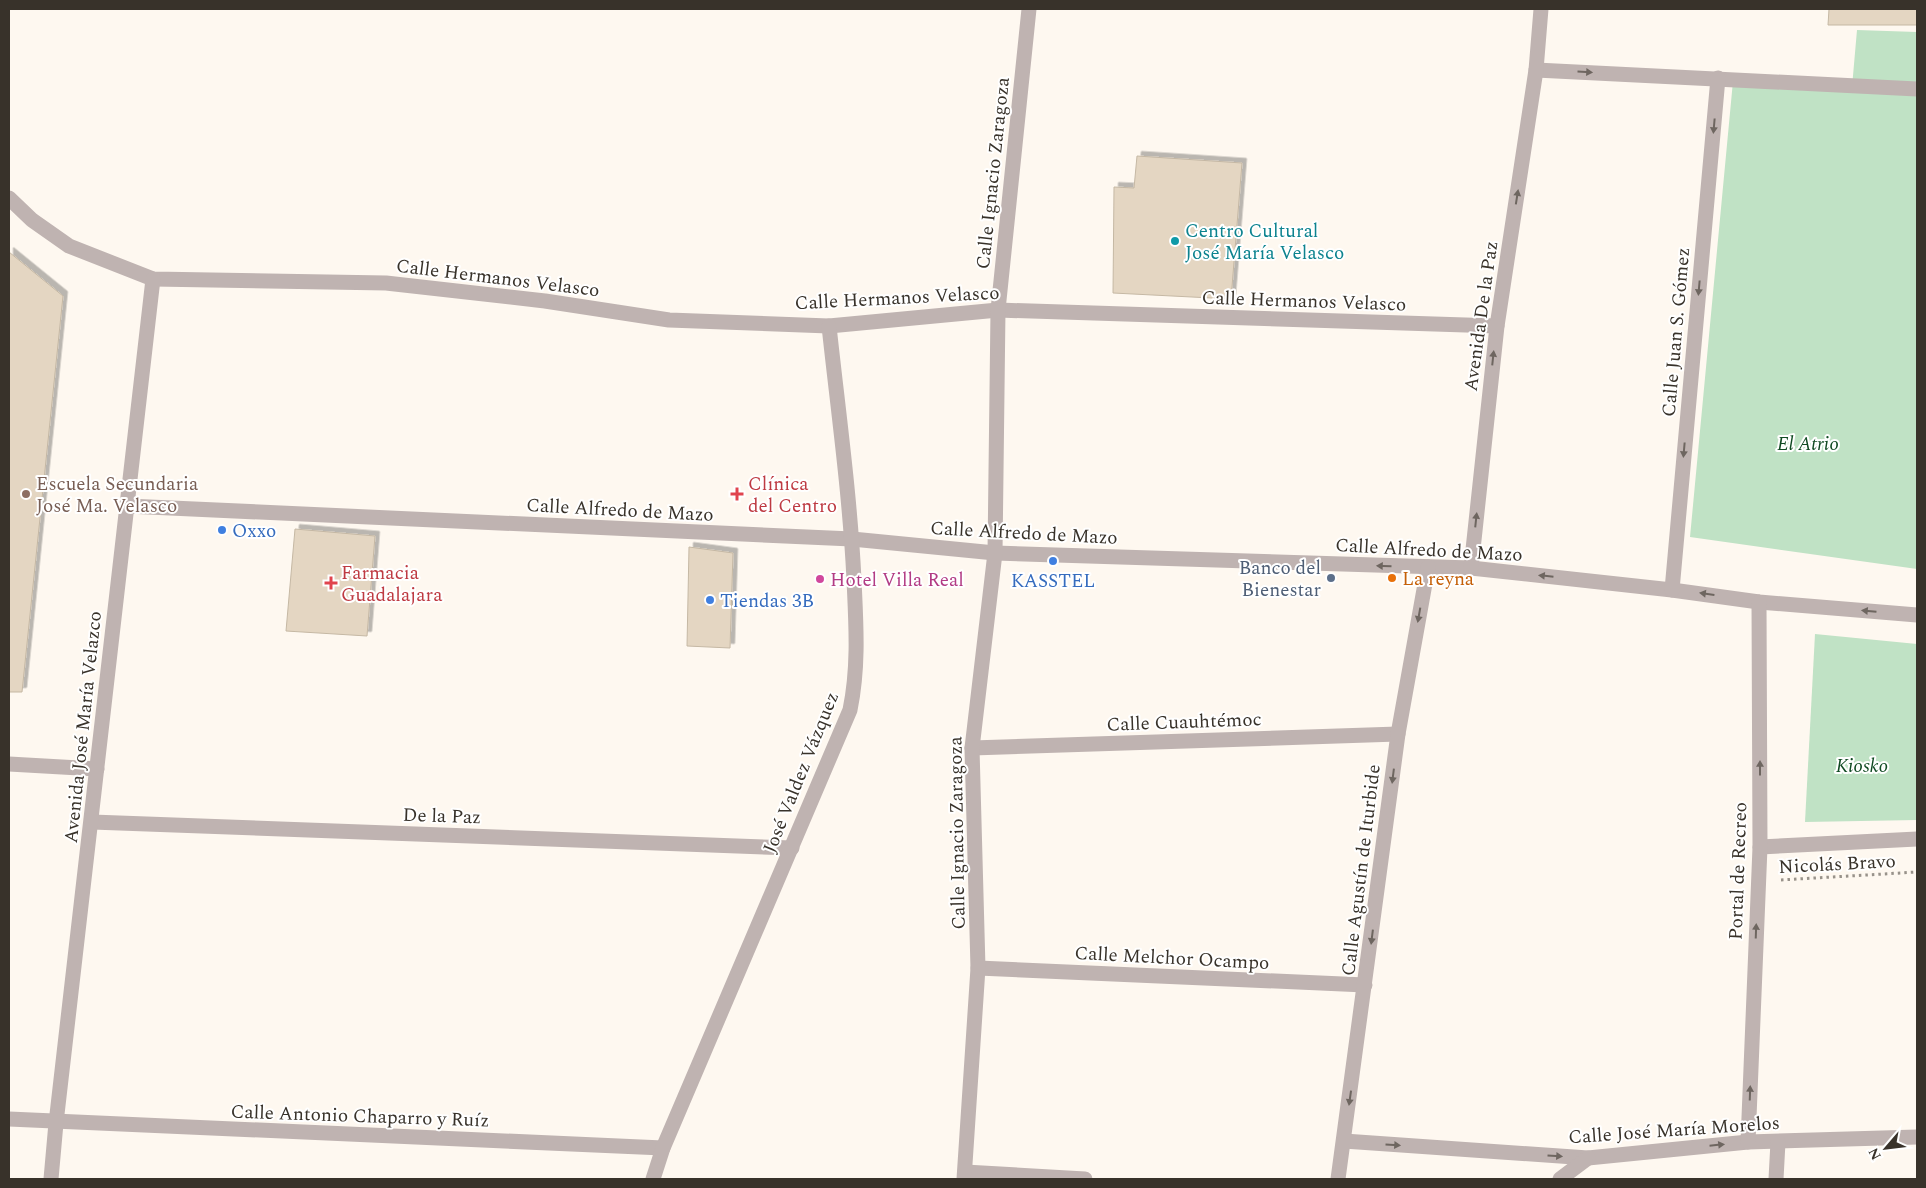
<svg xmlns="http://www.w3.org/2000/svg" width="1926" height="1188" font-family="Spectral,serif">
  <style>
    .green { fill: #c0e2c5 }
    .building { fill: #e4d6c2; stroke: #c5b8a4; filter: url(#shadow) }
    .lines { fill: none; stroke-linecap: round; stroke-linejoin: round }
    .path { stroke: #98928a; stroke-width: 3; stroke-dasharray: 2.5 4; stroke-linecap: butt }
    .minor { stroke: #bfb3b1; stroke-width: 15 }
    .oneway { fill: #6e6660 }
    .culture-dot { fill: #0f9aa8; stroke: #fff; stroke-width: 2 }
    .education-dot { fill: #8d6e63; stroke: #fff; stroke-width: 2 }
    .health-dot { fill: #e0444e; stroke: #fff; stroke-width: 2 }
    .shop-dot { fill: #3f7fe0; stroke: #fff; stroke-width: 2 }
    .service-dot { fill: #5c6f8a; stroke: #fff; stroke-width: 2 }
    .food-dot { fill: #e8710a; stroke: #fff; stroke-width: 2 }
    .hotel-dot { fill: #d1479c; stroke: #fff; stroke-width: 2 }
    .labels { text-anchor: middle; stroke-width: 4; stroke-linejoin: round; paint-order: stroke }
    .street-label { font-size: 19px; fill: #38322a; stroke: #fff }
    .culture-label { font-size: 19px; fill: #0d838f; stroke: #fff; text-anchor: start }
    .park-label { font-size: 19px; font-style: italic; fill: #104a22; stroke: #fff }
    .education-label { font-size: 19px; fill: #785e54; stroke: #fff; text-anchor: start }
    .health-label { font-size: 19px; fill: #be3a42; stroke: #fff; text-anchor: start }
    .shop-label { font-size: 19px; fill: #366cbe; stroke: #fff; text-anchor: start }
    .service-label { font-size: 19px; fill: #4e5e75; stroke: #fff; text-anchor: end }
    .food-label { font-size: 19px; fill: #c56008; stroke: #fff; text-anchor: start }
    .hotel-label { font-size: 19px; fill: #b23c85; stroke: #fff; text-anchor: start }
  </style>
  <defs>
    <filter id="shadow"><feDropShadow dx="4.5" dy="-4.5" stdDeviation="0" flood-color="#0004"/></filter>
  </defs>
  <rect width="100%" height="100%" fill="#fef8f0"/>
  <g class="green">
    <path d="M 1857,30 L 1917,32 L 1917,569 L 1690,537 L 1733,81 L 1852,87 Z"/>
    <path d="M 1815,634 L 1917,644 L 1917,820 L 1805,822 Z"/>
  </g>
  <g class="building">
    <path d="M 1829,9 L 1917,9 L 1917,25 L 1828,25 Z"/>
    <path d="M 1137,156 L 1242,163 L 1231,299 L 1113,293 L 1114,187 L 1134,188 Z"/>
    <path d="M 9,252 L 63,296 L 22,692 L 9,692 Z"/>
    <path d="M 295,529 L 375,536 L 367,636 L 286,631 Z"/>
    <path d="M 689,547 L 733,553 L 730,648 L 687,646 Z"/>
  </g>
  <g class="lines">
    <path class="path" d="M 1781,880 L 1917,872"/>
    <g class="minor">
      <path d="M 1536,70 L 1917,89"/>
      <path d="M 9,198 L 32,220 L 69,246 L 153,279 L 386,283 L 545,301 L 669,320 L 829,326 L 998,310 L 1497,326"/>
      <path d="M 127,506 L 852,539 L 995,553 L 1471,568 L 1672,590 L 1759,602 L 1917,615"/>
      <path d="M 1471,568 L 1497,326 L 1536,70 L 1541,9"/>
      <path d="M 1672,590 L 1718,78"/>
      <path d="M 972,748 L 1398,734"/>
      <path d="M 9,764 L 97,769"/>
      <path d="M 92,822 L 792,848"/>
      <path d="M 1760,847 L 1917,839"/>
      <path d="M 978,968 L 1365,985"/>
      <path d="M 9,1119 L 663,1148"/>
      <path d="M 1344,1141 L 1588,1158 L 1748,1142 L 1917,1137"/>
      <path d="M 1748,1142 L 1760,847 L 1759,602"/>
      <path d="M 965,1172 L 1085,1179"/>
      <path d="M 51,1179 L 56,1123 L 153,279"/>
      <path d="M 653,1179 L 663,1148 L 850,710 C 859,666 856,624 854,580 C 850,495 838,410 829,326"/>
      <path d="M 964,1179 L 978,968 L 972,748 L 995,553 L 998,310 L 1029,9"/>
      <path d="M 1338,1179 L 1398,734 L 1428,567"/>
      <path d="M 1560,1179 L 1588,1158"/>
      <path d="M 1776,1179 L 1778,1142"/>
    </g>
  </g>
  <defs><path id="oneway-solid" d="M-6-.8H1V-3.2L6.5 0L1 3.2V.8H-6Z" transform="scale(1.25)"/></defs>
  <g class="oneway">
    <use href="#oneway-solid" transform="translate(1585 72) rotate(3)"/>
    <use href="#oneway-solid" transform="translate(1714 126) rotate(95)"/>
    <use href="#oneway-solid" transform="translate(1517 197) rotate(-81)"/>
    <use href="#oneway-solid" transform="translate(1699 288) rotate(95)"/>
    <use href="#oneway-solid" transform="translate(1493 358) rotate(-84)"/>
    <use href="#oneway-solid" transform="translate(1684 450) rotate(95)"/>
    <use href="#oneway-solid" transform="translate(1476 520) rotate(-84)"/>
    <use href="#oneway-solid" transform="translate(1384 566) rotate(-178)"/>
    <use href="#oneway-solid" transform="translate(1546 576) rotate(-174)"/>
    <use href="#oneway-solid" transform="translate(1707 594) rotate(-172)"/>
    <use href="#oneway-solid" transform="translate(1869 611) rotate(-175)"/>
    <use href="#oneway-solid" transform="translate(1419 615) rotate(100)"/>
    <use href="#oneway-solid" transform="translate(1760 768) rotate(-90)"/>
    <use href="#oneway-solid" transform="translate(1393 776) rotate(97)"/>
    <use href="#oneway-solid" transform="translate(1756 931) rotate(-88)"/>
    <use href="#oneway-solid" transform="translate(1372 937) rotate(97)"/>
    <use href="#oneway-solid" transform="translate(1750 1093) rotate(-88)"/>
    <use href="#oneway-solid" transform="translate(1350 1098) rotate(98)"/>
    <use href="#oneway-solid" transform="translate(1393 1145) rotate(4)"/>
    <use href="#oneway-solid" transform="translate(1717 1145) rotate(-6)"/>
    <use href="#oneway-solid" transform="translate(1555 1156) rotate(4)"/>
  </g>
  <circle class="culture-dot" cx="1175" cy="241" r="5"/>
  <circle class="education-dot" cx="26" cy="494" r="5"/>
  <g class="health-dot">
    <path d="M734.5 486.5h5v5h5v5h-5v5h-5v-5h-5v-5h5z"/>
    <path d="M328.5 575.5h5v5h5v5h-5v5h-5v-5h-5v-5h5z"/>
  </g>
  <g class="shop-dot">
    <circle cx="222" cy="530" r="5"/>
    <circle cx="1053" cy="561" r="5"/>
    <circle cx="710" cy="600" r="5"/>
  </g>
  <circle class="service-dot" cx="1331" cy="578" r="5"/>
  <circle class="food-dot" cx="1392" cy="578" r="5"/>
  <circle class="hotel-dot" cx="820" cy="579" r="5"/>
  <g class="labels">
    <g class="street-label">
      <text transform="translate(992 173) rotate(-84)" y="7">Calle Ignacio Zaragoza</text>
      <text transform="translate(498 277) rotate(7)" y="7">Calle Hermanos Velasco</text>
      <text transform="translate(897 297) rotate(-3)" y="7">Calle Hermanos Velasco</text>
      <text transform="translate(1304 300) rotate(2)" y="7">Calle Hermanos Velasco</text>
      <text transform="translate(1480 316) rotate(-82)" y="7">Avenida De la Paz</text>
      <text transform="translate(1675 332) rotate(-85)" y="7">Calle Juan S. Gómez</text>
      <text transform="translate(620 509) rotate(3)" y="7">Calle Alfredo de Mazo</text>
      <text transform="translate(1024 532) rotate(3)" y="7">Calle Alfredo de Mazo</text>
      <text transform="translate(1429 549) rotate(3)" y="7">Calle Alfredo de Mazo</text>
      <text transform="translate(1184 721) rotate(-2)" y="7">Calle Cuauhtémoc</text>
      <text transform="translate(82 727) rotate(-84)" y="7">Avenida José María Velazco</text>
      <text transform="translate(800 772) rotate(-68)" y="7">José Valdez Vázquez</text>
      <text transform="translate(442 815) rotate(2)" y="7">De la Paz</text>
      <text transform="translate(956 833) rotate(-91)" y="7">Calle Ignacio Zaragoza</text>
      <text transform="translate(1837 863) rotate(-3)" y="7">Nicolás Bravo</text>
      <text transform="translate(1360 870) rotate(-83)" y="7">Calle Agustín de Iturbide</text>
      <text transform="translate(1737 871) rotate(-88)" y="7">Portal de Recreo</text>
      <text transform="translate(1172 957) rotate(3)" y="7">Calle Melchor Ocampo</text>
      <text transform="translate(360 1115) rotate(2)" y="7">Calle Antonio Chaparro y Ruíz</text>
      <text transform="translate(1674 1129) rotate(-4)" y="7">Calle José María Morelos</text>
    </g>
    <g class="culture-label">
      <text x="1185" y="237">Centro Cultural<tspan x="1185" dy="22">José María Velasco</tspan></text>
    </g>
    <g class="park-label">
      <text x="1808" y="450">El Atrio</text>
      <text x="1862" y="772">Kiosko</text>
    </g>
    <g class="education-label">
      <text x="36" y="490">Escuela Secundaria<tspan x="36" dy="22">José Ma. Velasco</tspan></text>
    </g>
    <g class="health-label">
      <text x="748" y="490">Clínica<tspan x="748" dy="22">del Centro</tspan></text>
      <text x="341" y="579">Farmacia<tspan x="341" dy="22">Guadalajara</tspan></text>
    </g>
    <g class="shop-label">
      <text x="232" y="537">Oxxo</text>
      <text x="1053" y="587" text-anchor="middle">KASSTEL</text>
      <text x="720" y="607">Tiendas 3B</text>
    </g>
    <g class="service-label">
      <text x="1321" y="574">Banco del<tspan x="1321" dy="22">Bienestar</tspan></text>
    </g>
    <g class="food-label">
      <text x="1402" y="585">La reyna</text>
    </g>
    <g class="hotel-label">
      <text x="830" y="586">Hotel Villa Real</text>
    </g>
  </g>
  <rect width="1926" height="1188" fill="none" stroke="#38322a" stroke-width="20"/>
  <g transform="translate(1886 1148) rotate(242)" stroke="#ffffff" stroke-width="4" paint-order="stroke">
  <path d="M0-4L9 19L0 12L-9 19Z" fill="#38322a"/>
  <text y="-8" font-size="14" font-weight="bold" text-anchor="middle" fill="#38322a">N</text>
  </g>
</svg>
